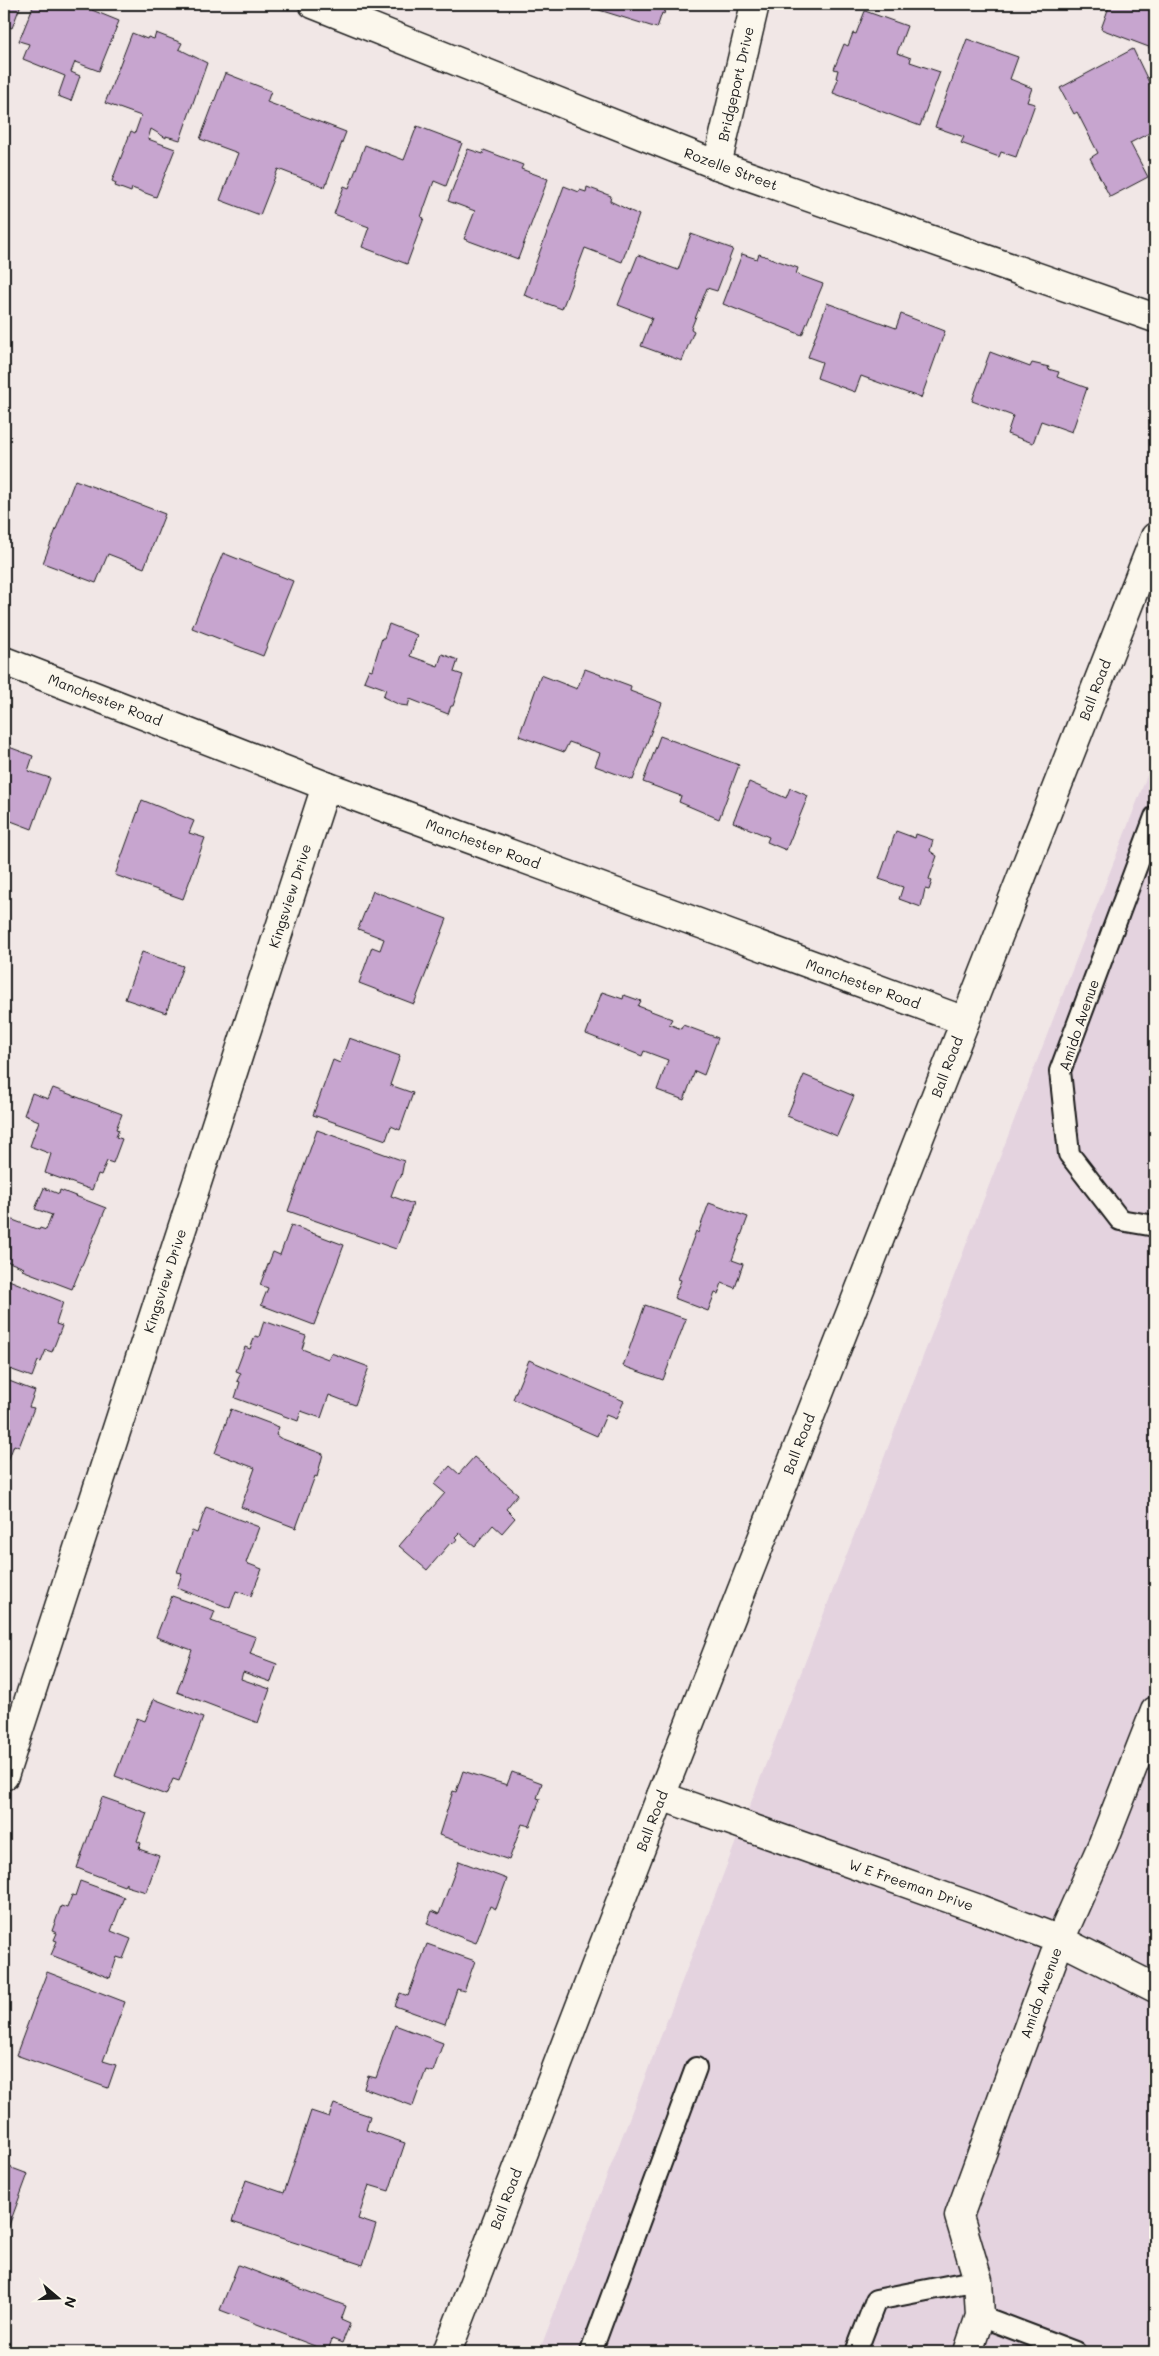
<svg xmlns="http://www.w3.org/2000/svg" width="1159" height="2356" font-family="Mali,sans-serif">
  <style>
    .built { fill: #e4d3df }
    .building { fill: #c7a5cf; stroke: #1c1c1c }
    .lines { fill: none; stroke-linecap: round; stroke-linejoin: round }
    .service-casing { stroke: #1c1c1c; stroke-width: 24 }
    .minor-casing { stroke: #1c1c1c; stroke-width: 31 }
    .secondary-casing { stroke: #1c1c1c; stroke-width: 31 }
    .service { stroke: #fbf7ec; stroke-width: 20 }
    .minor { stroke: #fbf7ec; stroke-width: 28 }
    .secondary { stroke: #fbf7ec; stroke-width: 28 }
    .labels { text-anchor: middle; stroke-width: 4; stroke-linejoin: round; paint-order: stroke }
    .street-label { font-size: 14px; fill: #1c1c1c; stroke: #fbf7ec }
  </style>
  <rect width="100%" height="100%" fill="#f1e7e6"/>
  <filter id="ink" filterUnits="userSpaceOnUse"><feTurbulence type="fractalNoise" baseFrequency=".02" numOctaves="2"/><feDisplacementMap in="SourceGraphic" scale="10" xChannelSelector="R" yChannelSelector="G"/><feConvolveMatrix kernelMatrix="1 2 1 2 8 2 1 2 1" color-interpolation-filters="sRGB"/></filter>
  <g filter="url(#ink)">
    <path class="built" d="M 1155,755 L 1155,2352 L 539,2352 Z"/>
    <g class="building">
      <path d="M 4,4 L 21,4 L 12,28 L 4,25 Z"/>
      <path d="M 34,4 L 89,4 L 94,6 L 92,10 L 119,21 L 99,71 L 75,62 L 71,72 L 80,76 L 71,101 L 58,96 L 65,76 L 23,59 L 29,44 L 19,41 Z"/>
      <path d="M 591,4 L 673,4 L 671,9 L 666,7 L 664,14 L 662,13 L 657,28 L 596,9 L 597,6 Z"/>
      <path d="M 1110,4 L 1155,4 L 1154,49 L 1101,29 Z"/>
      <path d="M 865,11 L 907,26 L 897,53 L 911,58 L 910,62 L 940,72 L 920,126 L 833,93 L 838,79 L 836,78 L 838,70 L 834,69 L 844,44 L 848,46 L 853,33 L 856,34 Z"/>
      <path d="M 132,33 L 147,39 L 148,37 L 154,39 L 156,33 L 182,43 L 179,49 L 207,63 L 180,140 L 166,136 L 166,138 L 151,129 L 148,139 L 175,149 L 156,197 L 132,188 L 131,192 L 115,186 L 116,183 L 112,181 L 131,131 L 135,133 L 141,116 L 105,103 Z"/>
      <path d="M 967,39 L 1018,57 L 1010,79 L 1032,88 L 1027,102 L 1035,104 L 1016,157 L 1001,152 L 999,157 L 961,143 L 964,137 L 935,127 Z"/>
      <path d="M 1133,49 L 1155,95 L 1155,130 L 1130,143 L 1148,177 L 1110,197 L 1090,158 L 1098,153 L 1077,112 L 1074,114 L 1060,88 Z"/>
      <path d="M 225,73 L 271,91 L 267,102 L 346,132 L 325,187 L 278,169 L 260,215 L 220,200 L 238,153 L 200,139 Z"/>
      <path d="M 417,126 L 462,143 L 446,186 L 434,181 L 421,217 L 424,218 L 407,264 L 362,247 L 369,227 L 334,214 L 344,186 L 349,188 L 365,145 L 404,160 Z"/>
      <path d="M 468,149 L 483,154 L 484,150 L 523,165 L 521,169 L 548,179 L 518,259 L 464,239 L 475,211 L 448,201 Z"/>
      <path d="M 564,186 L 579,192 L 580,190 L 586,192 L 587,187 L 611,196 L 610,201 L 639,215 L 622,262 L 585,248 L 562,309 L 524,295 Z"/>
      <path d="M 691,234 L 733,249 L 717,291 L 707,288 L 691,329 L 694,331 L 682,361 L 641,346 L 652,318 L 618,305 L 638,255 L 678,270 Z"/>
      <path d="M 742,254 L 757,259 L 759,254 L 798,268 L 796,274 L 823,284 L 802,335 L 723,304 Z"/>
      <path d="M 827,303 L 896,328 L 901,314 L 945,331 L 921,398 L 861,376 L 855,392 L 817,378 L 822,362 L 808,357 Z"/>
      <path d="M 990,352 L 1030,367 L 1032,363 L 1049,367 L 1048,369 L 1059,372 L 1057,377 L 1087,388 L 1072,432 L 1041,421 L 1033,443 L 1007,434 L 1013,416 L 972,401 Z"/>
      <path d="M 75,480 L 165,514 L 144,568 L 108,554 L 96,583 L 43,563 Z"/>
      <path d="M 223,553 L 293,581 L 263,656 L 192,628 Z"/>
      <path d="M 389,624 L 417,635 L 410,656 L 438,666 L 442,654 L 458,660 L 454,672 L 463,675 L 453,706 L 451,706 L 448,714 L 410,699 L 408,706 L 400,705 L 383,697 L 386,689 L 364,681 L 369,669 L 372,670 L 382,638 L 384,638 Z"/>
      <path d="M 585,669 L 631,686 L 630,691 L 662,703 L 633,780 L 595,766 L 600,753 L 569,742 L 564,752 L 519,736 L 541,675 L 577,689 Z"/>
      <path d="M 660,736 L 739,765 L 719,819 L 679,802 L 681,796 L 643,782 Z"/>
      <path d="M 9,747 L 33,756 L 28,771 L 50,778 L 32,829 L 11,821 L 4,840 L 4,762 Z"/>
      <path d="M 749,782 L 786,798 L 790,788 L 808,796 L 786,850 L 767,842 L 769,837 L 733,822 Z"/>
      <path d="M 142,800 L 194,821 L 189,833 L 205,838 L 183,899 L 115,875 Z"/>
      <path d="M 896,831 L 915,838 L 916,834 L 933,840 L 930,851 L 937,856 L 929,879 L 932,881 L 929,890 L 925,889 L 921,907 L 899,899 L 903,887 L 879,879 Z"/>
      <path d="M 373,891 L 447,919 L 414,1004 L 359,983 L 372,947 L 380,950 L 384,939 L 358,929 Z"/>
      <path d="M 142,952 L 183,966 L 166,1013 L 125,999 Z"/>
      <path d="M 602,992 L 623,999 L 624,995 L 641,1001 L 638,1006 L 672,1019 L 669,1024 L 681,1029 L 683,1025 L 718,1038 L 704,1075 L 695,1071 L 684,1100 L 657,1090 L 668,1060 L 644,1051 L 642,1056 L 586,1034 Z"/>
      <path d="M 349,1038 L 400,1056 L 390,1085 L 413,1093 L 400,1130 L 391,1126 L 386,1140 L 313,1115 L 333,1060 L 340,1063 Z"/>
      <path d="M 804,1075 L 854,1096 L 837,1136 L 787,1116 Z"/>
      <path d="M 53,1088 L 122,1114 L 116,1129 L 119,1130 L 116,1137 L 122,1139 L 113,1163 L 107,1161 L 101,1175 L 98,1174 L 92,1190 L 45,1173 L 51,1154 L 30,1146 L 39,1121 L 24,1115 L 32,1093 L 48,1099 Z"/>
      <path d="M 317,1130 L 404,1161 L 401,1177 L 397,1180 L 391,1196 L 413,1204 L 396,1249 L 288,1211 Z"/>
      <path d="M 44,1188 L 59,1194 L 60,1190 L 106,1208 L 72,1289 L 22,1270 L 24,1268 L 4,1260 L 5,1217 L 39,1230 L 40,1228 L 46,1230 L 52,1215 L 35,1209 Z"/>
      <path d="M 709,1203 L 748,1217 L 732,1260 L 743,1264 L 735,1288 L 722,1283 L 718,1294 L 715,1293 L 708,1311 L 674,1298 L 681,1280 L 678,1279 L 696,1231 L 698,1233 Z"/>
      <path d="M 291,1225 L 344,1245 L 314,1325 L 261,1305 L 268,1288 L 260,1285 L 273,1252 L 280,1255 Z"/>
      <path d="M 4,1278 L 63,1302 L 56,1324 L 62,1326 L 52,1352 L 46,1350 L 41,1362 L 38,1361 L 32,1377 L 4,1367 Z"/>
      <path d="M 645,1305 L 686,1319 L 663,1380 L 623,1366 Z"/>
      <path d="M 264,1321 L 306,1336 L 302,1349 L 328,1359 L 331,1353 L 369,1367 L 355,1405 L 329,1395 L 321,1418 L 301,1411 L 298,1421 L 235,1398 L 240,1382 L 237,1381 L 241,1373 L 236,1371 L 245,1347 L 250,1349 L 255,1336 L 259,1337 Z"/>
      <path d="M 529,1360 L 624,1401 L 616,1419 L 606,1415 L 597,1436 L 513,1399 Z"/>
      <path d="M 4,1379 L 35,1391 L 29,1407 L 34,1408 L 19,1447 L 14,1445 L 4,1471 Z"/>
      <path d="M 231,1409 L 279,1427 L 276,1435 L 280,1438 L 323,1454 L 317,1477 L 315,1476 L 296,1528 L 241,1507 L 255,1468 L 215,1453 Z"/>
      <path d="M 474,1457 L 518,1494 L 506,1509 L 515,1518 L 502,1533 L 493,1525 L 475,1546 L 459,1533 L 455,1537 L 457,1539 L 453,1544 L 451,1542 L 427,1570 L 399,1546 L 445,1493 L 434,1484 L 450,1466 L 459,1474 Z"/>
      <path d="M 206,1507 L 259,1527 L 246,1563 L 262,1569 L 251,1596 L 236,1591 L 230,1608 L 177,1588 L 182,1573 L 177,1572 L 192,1531 L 197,1533 Z"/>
      <path d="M 172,1596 L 215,1611 L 211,1621 L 256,1637 L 250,1654 L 277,1664 L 271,1682 L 243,1672 L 241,1679 L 270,1689 L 258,1723 L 177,1692 L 192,1650 L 156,1637 Z"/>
      <path d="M 154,1699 L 203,1718 L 179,1781 L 173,1779 L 166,1795 L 115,1776 L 137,1718 L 145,1721 Z"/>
      <path d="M 463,1771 L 507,1785 L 512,1772 L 542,1783 L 537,1798 L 540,1799 L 530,1826 L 522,1824 L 509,1860 L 439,1835 L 453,1791 L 456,1792 Z"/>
      <path d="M 102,1797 L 147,1813 L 137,1841 L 141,1843 L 139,1849 L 159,1856 L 146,1892 L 126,1886 L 126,1883 L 124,1886 L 77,1868 Z"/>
      <path d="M 459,1861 L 507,1879 L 496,1909 L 490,1906 L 476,1943 L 427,1924 L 432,1911 L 439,1914 Z"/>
      <path d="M 80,1881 L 124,1897 L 111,1931 L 131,1939 L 123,1959 L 117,1957 L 110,1978 L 51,1955 L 57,1941 L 54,1940 L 57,1933 L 52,1931 L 61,1906 L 67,1908 L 72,1895 L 75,1896 Z"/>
      <path d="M 427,1944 L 475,1961 L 464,1991 L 457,1989 L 445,2024 L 395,2006 L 400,1993 L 408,1996 Z"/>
      <path d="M 47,1972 L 125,2002 L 103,2061 L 116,2065 L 108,2088 L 16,2055 Z"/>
      <path d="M 395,2025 L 443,2043 L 433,2072 L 426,2070 L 413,2106 L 364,2088 L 368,2076 L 376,2078 Z"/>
      <path d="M 334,2104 L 370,2116 L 366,2130 L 405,2143 L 389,2191 L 369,2185 L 358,2219 L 376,2225 L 363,2265 L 232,2222 L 246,2180 L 284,2193 L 311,2111 L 329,2117 Z"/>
      <path d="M 4,2165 L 28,2174 L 4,2239 Z"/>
      <path d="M 238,2265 L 346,2306 L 341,2320 L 350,2324 L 342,2343 L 332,2339 L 328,2351 L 220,2310 Z"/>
    </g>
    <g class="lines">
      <defs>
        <g id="service">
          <path d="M 1155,817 L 1060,1071 L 1069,1154 L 1120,1220 L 1155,1226"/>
          <path d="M 980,2316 L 1075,2352"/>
          <path d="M 591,2352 L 696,2068"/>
          <path d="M 856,2352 L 876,2300 L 978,2280"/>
        </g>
        <g id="minor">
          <path d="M 313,4 L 717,165 L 1155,318"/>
          <path d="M 717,165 L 755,4"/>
          <path d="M 4,661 L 326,786 L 965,1021"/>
          <path d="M 4,1776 L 326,786"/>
          <path d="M 661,1796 L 979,1909 L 1060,1940 L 1155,1988"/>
          <path d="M 968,2352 L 980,2316 L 978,2280 L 959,2216 L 1060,1940 L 1103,1843 L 1155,1711"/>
        </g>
        <path id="secondary" d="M 447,2352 L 661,1796 L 1155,537"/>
      </defs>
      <use href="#service" class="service-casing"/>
      <use href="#minor" class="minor-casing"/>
      <use href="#secondary" class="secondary-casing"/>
      <use href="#service" class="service"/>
      <use href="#minor" class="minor"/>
      <use href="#secondary" class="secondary"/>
    </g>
  </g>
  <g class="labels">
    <g class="street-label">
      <text transform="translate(736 84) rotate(-77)" y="5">Bridgeport Drive</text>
      <text transform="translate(731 169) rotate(20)" y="5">Rozelle Street</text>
      <text transform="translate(1095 690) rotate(-69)" y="5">Ball Road</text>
      <text transform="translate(105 700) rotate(21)" y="5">Manchester Road</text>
      <text transform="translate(483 844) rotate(20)" y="5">Manchester Road</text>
      <text transform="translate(290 896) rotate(-72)" y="5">Kingsview Drive</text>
      <text transform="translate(863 984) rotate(20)" y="5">Manchester Road</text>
      <text transform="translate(1079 1025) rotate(-71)" y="5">Amido Avenue</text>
      <text transform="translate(947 1067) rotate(-69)" y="5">Ball Road</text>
      <text transform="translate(165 1281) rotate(-72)" y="5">Kingsview Drive</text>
      <text transform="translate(799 1444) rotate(-69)" y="5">Ball Road</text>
      <text transform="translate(652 1821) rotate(-69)" y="5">Ball Road</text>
      <text transform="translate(911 1885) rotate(19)" y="5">W E Freeman Drive</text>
      <text transform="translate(1041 1993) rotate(-70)" y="5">Amido Avenue</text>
      <text transform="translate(506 2199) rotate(-69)" y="5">Ball Road</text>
    </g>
  </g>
  <rect width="1159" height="2356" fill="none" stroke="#fbf7ec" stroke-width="20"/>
  <rect x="10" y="10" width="1139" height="2336" fill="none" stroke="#1c1c1c" stroke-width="2" filter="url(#ink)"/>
  <g transform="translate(58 2298) rotate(109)" stroke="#fbf7ec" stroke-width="4" paint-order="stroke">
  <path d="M0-4L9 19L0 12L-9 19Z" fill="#1c1c1c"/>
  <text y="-8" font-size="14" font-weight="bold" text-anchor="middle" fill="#1c1c1c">N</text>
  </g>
</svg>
